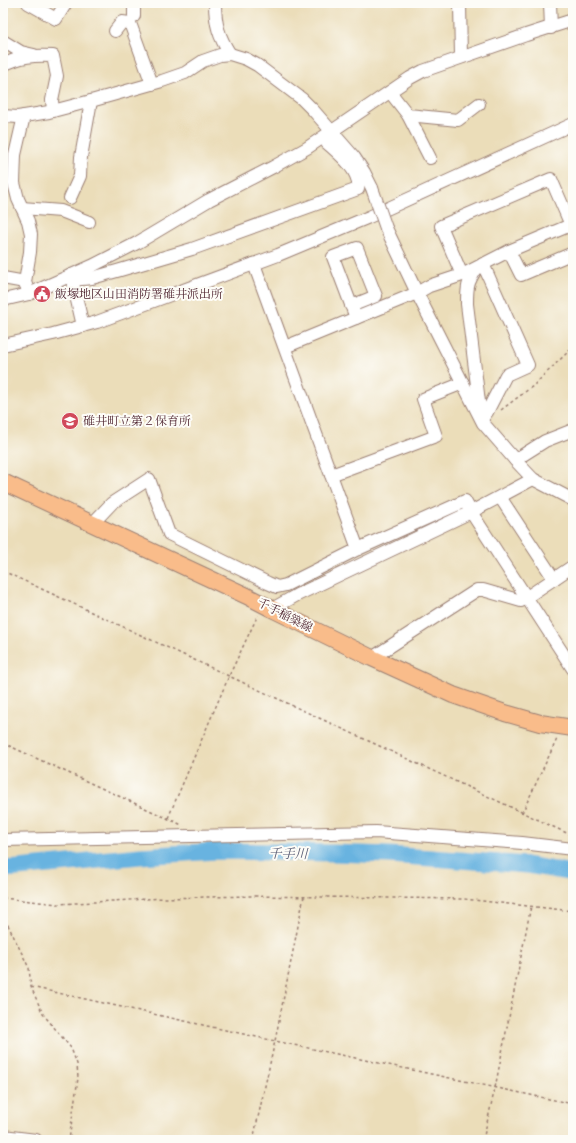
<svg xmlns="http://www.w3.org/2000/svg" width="576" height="1143" font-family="Cardo,'Noto Serif JP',serif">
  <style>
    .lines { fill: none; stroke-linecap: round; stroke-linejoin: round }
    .river { stroke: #67b3e0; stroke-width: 17 }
    .minor-casing { stroke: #9a7e72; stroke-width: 14 }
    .major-casing { stroke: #9a7e72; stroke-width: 18 }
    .path { stroke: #9a7e72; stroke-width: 1.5; stroke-dasharray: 3 3; stroke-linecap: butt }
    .minor { stroke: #fff; stroke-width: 12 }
    .major { stroke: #f9bc8a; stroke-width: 16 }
    .minor-bridge-casing { stroke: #9a7e72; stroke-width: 14; stroke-linecap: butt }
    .minor-bridge { stroke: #fff; stroke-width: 12 }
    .labels { text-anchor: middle; stroke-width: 4; stroke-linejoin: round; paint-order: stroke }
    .poi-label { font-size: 12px; fill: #4a1f2b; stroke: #fdfcf7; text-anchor: start }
    .street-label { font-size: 12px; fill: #4a1f2b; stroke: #fdfcf7 }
    .water-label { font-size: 13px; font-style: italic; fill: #565a73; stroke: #fdfcf7 }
  </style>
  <rect width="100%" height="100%" fill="#fdfcf7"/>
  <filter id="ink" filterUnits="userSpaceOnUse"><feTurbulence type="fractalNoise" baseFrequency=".025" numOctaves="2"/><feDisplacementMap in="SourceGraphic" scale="8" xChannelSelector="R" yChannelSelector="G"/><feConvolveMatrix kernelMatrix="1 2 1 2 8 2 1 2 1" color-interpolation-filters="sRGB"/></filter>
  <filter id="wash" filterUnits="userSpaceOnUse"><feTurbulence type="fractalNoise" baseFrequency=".012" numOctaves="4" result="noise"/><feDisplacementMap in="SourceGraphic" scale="16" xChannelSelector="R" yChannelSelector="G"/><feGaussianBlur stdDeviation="0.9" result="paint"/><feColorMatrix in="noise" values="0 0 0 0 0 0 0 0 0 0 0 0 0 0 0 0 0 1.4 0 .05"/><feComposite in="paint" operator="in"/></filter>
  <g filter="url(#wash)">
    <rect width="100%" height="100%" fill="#ebddb9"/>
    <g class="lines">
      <path class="river" d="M 3,869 L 18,868 L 140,856 L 217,851 L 333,853 L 389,855 L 527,865 L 573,873"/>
    </g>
  </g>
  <g filter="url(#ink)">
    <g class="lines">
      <defs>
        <g id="minor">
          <path d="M 28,3 L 56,19 L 66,3"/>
          <path d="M 215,3 C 215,24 219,37 230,54"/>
          <path d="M 460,3 L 461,57"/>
          <path d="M 550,3 L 551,28"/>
          <path d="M 134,16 L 134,3"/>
          <path d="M 115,31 L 122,22 L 130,23 L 152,84"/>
          <path d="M 3,41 L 21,52 L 34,55"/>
          <path d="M 3,65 C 21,56 33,55 53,56 L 57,76 L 52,100 L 53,111"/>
          <path d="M 390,92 L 408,115 L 458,120 L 479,104"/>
          <path d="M 408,115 L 430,158"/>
          <path d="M 3,116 L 18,117 L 49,112 L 91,101 L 162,81 L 185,73 L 203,61 L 220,55 L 230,54 L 246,59 L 257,65 L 302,99 L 313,110 L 354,157 L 364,172 L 372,188"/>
          <path d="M 24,116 L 15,155 L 14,183 L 18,199 L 28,221 L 31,234 L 30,252 L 25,282 L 29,294"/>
          <path d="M 70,198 L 80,176 L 81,157 L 91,101"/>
          <path d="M 22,208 L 61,211 L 89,222"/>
          <path d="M 386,228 L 417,293 L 483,423 L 515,460 L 533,479 L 573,500"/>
          <path d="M 509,251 L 521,275 L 573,253"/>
          <path d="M 254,264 L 358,549"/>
          <path d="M 477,268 C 467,283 467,287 467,304 L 480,410"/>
          <path d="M 71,275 L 83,326"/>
          <path d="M 462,275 L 441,226 L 551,179 L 571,225"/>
          <path d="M 3,278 L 25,282"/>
          <path d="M 72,280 L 92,278 L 117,271 L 192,249 L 358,189 C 361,171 339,154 327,143"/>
          <path d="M 3,300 L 29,294 L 92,266 L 137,243 L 209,200 L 273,167 L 307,148 L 410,78 L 423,71 L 526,35 L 573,20"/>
          <path d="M 351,306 L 376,296 L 357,248 L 333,257 L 356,318"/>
          <path d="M 3,345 L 53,334 L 97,322 L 278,255 L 369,217 L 573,124"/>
          <path d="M 285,347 L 417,293 L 429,286 L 462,275 L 509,251 L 573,224"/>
          <path d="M 482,419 L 487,412 L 506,375 L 528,365 L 483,264"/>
          <path d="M 515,460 L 545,441 L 573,430"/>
          <path d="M 331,475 L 436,436 L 423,399 L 463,383"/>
          <path d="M 500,497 L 554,579"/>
          <path d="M 93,523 L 112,503 L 149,479 L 169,534 L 268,583 L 277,587 L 286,585 L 358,549 L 465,501 L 471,512 L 573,669"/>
          <path d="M 272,609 L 297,595 L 471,512 L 533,479"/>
          <path d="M 372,658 L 477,590 L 483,590 L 521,601 L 573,566"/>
          <path d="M 3,840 L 376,832 L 522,843 L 573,849"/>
          <path d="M 3,1136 L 36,1140"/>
        </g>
        <path id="major" d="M 3,482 L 247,596 L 272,609 L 372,658 L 453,695 L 505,713 L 540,723 L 573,728"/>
      </defs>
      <use href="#minor" class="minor-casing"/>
      <use href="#major" class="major-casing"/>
      <g class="path">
        <path d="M 501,410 L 533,386 L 573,347"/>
        <path d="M 3,571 L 573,836"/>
        <path d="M 3,743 L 182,825"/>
        <path d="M 522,813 L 557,739"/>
        <path d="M 168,818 L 229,676 L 258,615"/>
        <path d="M 3,898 L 58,904 L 165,898 L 251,896 L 464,899 L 573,911"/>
        <path d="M 3,921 L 8,925 L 29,968 L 31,987 L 43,1014 L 71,1048 L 77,1064 L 78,1078 L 69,1140"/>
        <path d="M 31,987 L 275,1041 L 573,1104"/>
        <path d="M 253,1140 L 275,1041 L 304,896"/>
        <path d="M 483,1140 L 495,1088 L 531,906"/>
      </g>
      <use href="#minor" class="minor"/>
      <use href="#major" class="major"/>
      <defs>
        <path id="minor-bridge" d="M 372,188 L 386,228"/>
      </defs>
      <use href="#minor-bridge" class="minor-bridge-casing"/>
      <use href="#minor-bridge" class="minor-bridge"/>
    </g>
  </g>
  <defs>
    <symbol id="civic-disc" viewBox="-11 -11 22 22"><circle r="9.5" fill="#d1495b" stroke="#fdfcf7"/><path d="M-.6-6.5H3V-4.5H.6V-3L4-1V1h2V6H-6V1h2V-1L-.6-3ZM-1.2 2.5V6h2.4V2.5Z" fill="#fff"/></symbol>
    <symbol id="school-disc" viewBox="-11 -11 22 22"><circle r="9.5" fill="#d1495b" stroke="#fdfcf7"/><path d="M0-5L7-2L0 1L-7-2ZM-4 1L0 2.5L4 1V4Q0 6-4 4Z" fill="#fff"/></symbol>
  </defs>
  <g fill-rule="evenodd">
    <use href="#civic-disc" x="32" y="284" width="20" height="20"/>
    <use href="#school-disc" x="60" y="411" width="20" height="20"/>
  </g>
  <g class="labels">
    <g class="poi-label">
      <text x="55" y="298">飯塚地区山田消防署碓井派出所</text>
      <text x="83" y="425">碓井町立第２保育所</text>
    </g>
    <g class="street-label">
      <text transform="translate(285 615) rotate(27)" y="4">千手稲築線</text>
    </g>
    <g class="water-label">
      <text transform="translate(288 853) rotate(1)" y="5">千手川</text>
    </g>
  </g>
  <rect width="576" height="1143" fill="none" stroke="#fdfcf7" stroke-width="16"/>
</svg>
